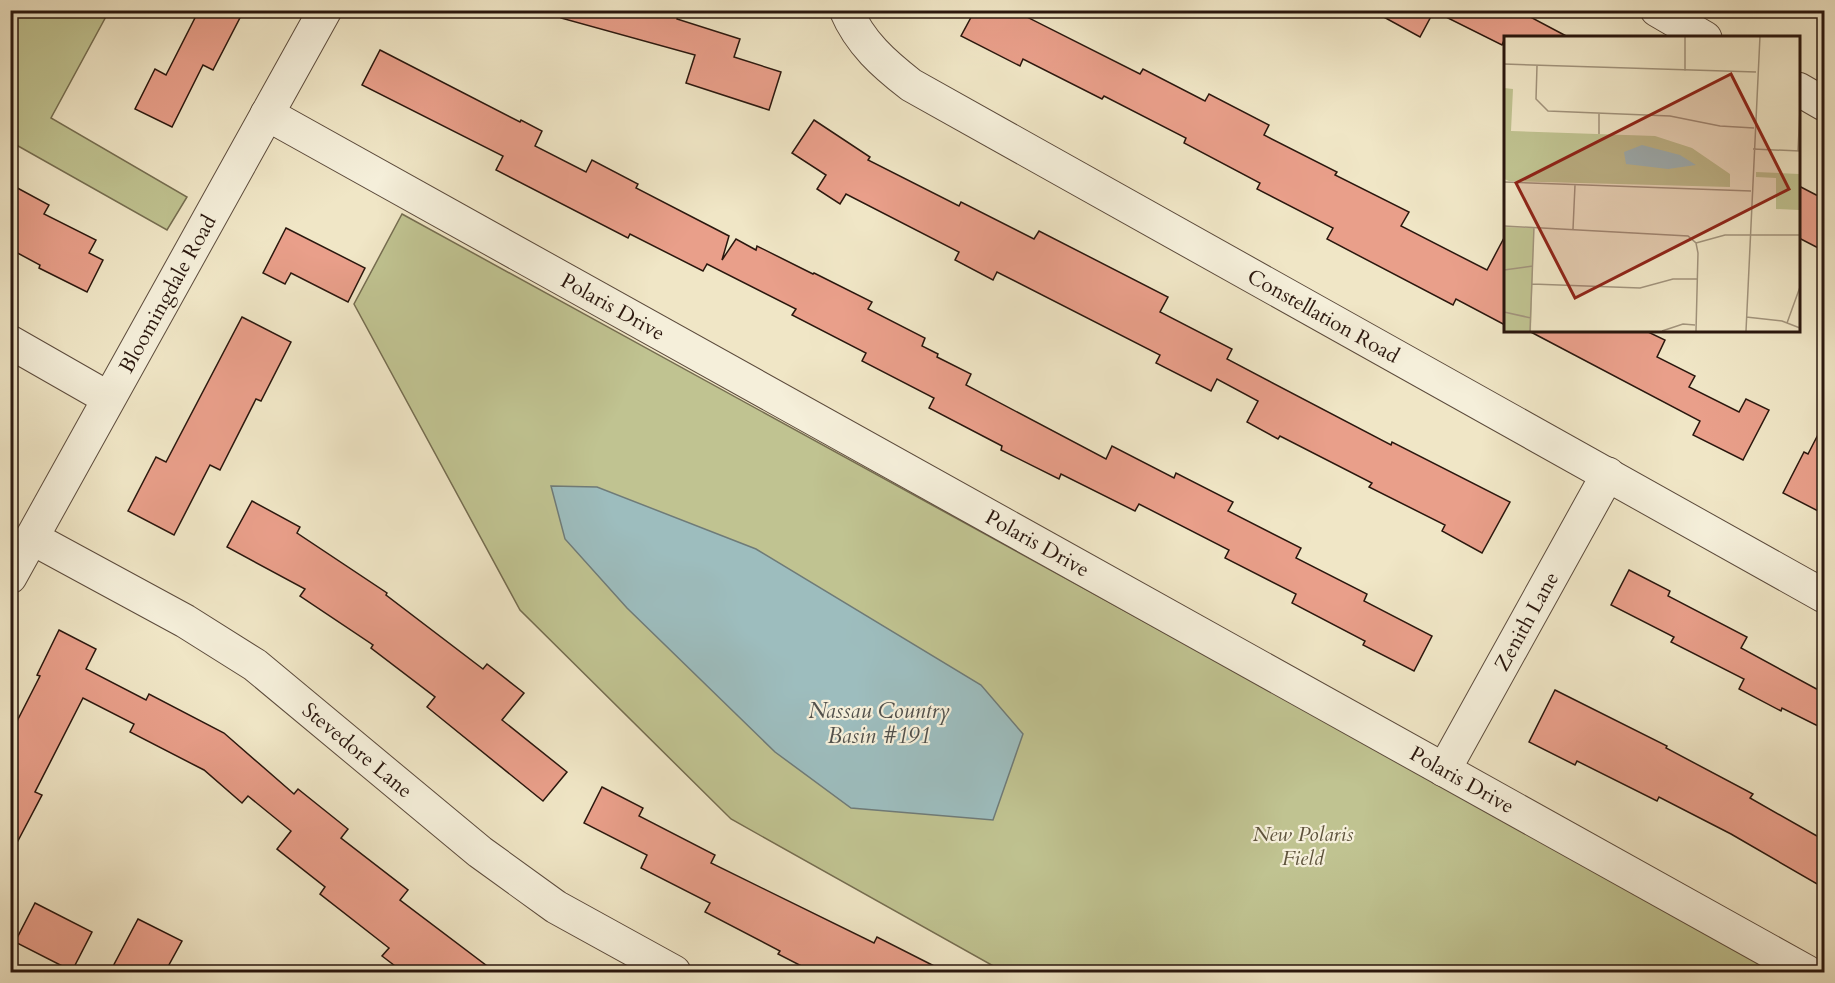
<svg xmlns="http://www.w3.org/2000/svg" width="1835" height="983" font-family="Cardo,serif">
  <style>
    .green { fill: #c0c391; stroke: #756d50; stroke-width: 1.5 }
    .water { fill: #9dbdbe; stroke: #6f7b78; stroke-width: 1.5 }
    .building { fill: #e99f8a; stroke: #2a170e; stroke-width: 1.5 }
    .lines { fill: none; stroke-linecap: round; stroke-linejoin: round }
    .street-casing { stroke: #5c4b3c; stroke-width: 35 }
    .street { stroke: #f5efda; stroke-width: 33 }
    .labels { text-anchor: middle; stroke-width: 4.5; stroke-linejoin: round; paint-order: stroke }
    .street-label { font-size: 21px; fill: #2a170e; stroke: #f5efda }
    .park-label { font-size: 21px; font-style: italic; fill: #5e533c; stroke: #f5efda }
    .water-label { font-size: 22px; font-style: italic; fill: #52514c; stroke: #f5efda }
    .inset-road { fill: none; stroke: #a1937c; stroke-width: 1.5 }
    .view { fill: #8f2418; fill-opacity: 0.15; stroke: #8f2418; stroke-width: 3 }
    .inset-edge { fill: none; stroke: #2a170e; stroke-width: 3 }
  </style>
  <rect width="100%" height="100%" fill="#f0e6c6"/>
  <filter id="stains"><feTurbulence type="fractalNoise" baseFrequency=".00333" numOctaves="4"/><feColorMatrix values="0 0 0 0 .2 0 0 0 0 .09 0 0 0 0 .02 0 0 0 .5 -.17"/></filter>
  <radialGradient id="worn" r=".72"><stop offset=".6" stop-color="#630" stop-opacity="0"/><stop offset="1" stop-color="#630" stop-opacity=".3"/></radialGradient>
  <g class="green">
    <path d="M 10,11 L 109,11 L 51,118 L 187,197 L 167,230 L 11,142 Z"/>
    <path d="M 402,214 L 1249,679 L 1794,972 L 1004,972 L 731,819 L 520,610 L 354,304 Z"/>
  </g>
  <path class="water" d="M 551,486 L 597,487 L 756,549 L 981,685 L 1023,734 L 993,820 L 851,808 L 775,752 L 627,608 L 565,539 Z"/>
  <g class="building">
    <path d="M 199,10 L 244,10 L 213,70 L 203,65 L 172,127 L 135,109 L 155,69 L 166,75 Z"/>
    <path d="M 562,10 L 679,10 L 677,19 L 740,39 L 734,57 L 781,72 L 769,110 L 686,83 L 695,55 L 561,18 Z"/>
    <path d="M 975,10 L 1013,10 L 1140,74 L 1143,69 L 1205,101 L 1209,94 L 1269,125 L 1264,135 L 1337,172 L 1335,175 L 1409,212 L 1401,226 L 1487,270 L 1505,236 L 1505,325 L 1456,299 L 1453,305 L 1327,239 L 1333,228 L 1257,189 L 1260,183 L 1184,143 L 1186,138 L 1104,96 L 1102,99 L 1023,59 L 1020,66 L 961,36 Z"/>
    <path d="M 1371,10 L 1517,10 L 1570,38 L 1505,38 L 1502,45 L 1434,11 L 1420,37 Z"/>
    <path d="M 380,50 L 520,122 L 521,120 L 542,131 L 535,146 L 586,172 L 592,160 L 638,184 L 636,188 L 729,236 L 722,260 L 736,239 L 756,250 L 757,246 L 813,274 L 814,273 L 872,302 L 868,309 L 925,338 L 922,346 L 938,354 L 937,357 L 971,374 L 966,385 L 1106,459 L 1112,446 L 1174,478 L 1176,473 L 1233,502 L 1228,511 L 1301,548 L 1296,558 L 1367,594 L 1364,601 L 1432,636 L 1414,671 L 1363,645 L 1365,641 L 1292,603 L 1296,594 L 1225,558 L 1229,550 L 1139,504 L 1135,511 L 1061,474 L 1059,479 L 1001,450 L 1002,446 L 929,408 L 934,398 L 862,361 L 866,353 L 792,315 L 796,309 L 707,264 L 703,271 L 630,234 L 628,238 L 496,170 L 503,156 L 362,85 Z"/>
    <path d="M 814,120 L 870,157 L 868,160 L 959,206 L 961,202 L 1034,239 L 1039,231 L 1168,297 L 1160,312 L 1232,349 L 1227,359 L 1391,445 L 1392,442 L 1510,502 L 1482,553 L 1442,531 L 1445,525 L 1369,487 L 1372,483 L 1280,436 L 1278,439 L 1247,422 L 1258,401 L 1217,379 L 1211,391 L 1156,363 L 1160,355 L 997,272 L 993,280 L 955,260 L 959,252 L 846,194 L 840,204 L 817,189 L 826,175 L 792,153 Z"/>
    <path d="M 10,184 L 49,205 L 44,214 L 96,240 L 89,253 L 103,260 L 87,292 L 39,268 L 40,265 L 10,249 Z"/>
    <path d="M 1797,185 L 1824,199 L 1824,251 L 1797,237 Z"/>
    <path d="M 286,228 L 365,268 L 348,302 L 291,273 L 285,284 L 263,273 Z"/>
    <path d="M 242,317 L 291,342 L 261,401 L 256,399 L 220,470 L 210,465 L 174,535 L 128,511 L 156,457 L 166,462 Z"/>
    <path d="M 1527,330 L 1644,330 L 1665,340 L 1657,357 L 1695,376 L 1689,387 L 1739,412 L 1746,399 L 1769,410 L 1743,460 L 1693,435 L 1700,421 Z"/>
    <path d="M 1824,423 L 1824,514 L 1783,493 L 1804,452 L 1808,454 Z"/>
    <path d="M 252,501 L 300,527 L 297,533 L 387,593 L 386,595 L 483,669 L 487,664 L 524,693 L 502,720 L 567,772 L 543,801 L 427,707 L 435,697 L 371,648 L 373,645 L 300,596 L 305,589 L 227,547 Z"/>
    <path d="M 1629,570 L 1670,591 L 1668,596 L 1747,637 L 1741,648 L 1824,693 L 1824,729 L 1782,708 L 1781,711 L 1739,689 L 1744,679 L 1671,642 L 1674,637 L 1611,605 Z"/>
    <path d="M 59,630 L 96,649 L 86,669 L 146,700 L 149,694 L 224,733 L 294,794 L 298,789 L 348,829 L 341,838 L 408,890 L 400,900 L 495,972 L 403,972 L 382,956 L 389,948 L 320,894 L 325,887 L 277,849 L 291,831 L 248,796 L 242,803 L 204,770 L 130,732 L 134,724 L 83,698 L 35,792 L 42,795 L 10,856 L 10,735 L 40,676 L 37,675 Z"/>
    <path d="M 1555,690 L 1667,746 L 1666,748 L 1753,794 L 1750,798 L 1824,840 L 1824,888 L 1731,834 L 1659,797 L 1657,801 L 1577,761 L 1575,765 L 1529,742 Z"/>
    <path d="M 602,787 L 643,808 L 639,816 L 715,855 L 711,863 L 874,943 L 877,937 L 946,972 L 813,972 L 778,954 L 780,951 L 705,912 L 710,903 L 641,868 L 647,855 L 584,823 Z"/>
    <path d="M 35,903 L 92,932 L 72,971 L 15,942 Z"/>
    <path d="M 138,919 L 182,941 L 165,972 L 110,972 Z"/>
  </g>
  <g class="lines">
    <defs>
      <g id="street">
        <path id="s1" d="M 846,10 C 860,43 884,64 911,85 L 1824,596"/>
        <path d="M 1657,10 L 1705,38"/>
        <path d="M 1798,89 L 1824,104"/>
        <path id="s2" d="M 267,114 L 1807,972"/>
        <path d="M 10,342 L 108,398"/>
        <path id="s3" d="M 32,538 L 185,621 L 255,665 L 480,852 L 556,907 L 674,972"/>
        <path id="s4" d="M 10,577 L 325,10"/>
        <path id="s5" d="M 1444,770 L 1608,474"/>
      </g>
    </defs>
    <use href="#street" class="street-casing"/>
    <use href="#street" class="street"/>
  </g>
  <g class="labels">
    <g class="street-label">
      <text dy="7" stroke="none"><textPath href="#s4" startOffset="324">Bloomingdale Road</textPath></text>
      <text dy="7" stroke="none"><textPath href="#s2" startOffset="396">Polaris Drive</textPath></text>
      <text dy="7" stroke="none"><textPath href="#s1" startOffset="573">Constellation Road</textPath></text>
      <text dy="7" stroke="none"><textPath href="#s2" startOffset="882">Polaris Drive</textPath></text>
      <text dy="7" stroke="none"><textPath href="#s5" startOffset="170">Zenith Lane</textPath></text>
      <text dy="7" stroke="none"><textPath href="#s3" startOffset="390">Stevedore Lane</textPath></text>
      <text dy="7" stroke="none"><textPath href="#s2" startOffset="1368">Polaris Drive</textPath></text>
    </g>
    <g class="park-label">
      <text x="1303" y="841">New Polaris<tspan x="1303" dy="24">Field</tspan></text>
    </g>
    <g class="water-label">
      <text x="879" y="718">Nassau Country<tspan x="879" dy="25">Basin #191</tspan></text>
    </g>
  </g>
  <g transform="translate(1504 36)">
    <rect width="296" height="296" fill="#f0e6c6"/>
    <path d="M 0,52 L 9,53 L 7,95 L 151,100 L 188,112 L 226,138 L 226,151 L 5,145 L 0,143 ZM 252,136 L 295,138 L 295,174 L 272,173 L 272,142 L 252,141 ZM 0,191 L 30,192 L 27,295 L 0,295 Z" fill="#c0c391"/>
    <path d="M 138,109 L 176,119 L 192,129 L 164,133 L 122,128 L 120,116 Z" fill="#9dbdbe"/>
    <path class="inset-road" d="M 0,28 L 252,36M 33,30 L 32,63 L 44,75 L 166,80 L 216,90 L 250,92M 181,35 L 181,0M 95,98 L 95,77M 249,113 L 296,115M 294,115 L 296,73M 0,146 L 247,155M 0,190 L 184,200 L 192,207 L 194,217 L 192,295M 69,193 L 71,149M 192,207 L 221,199 L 296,199M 0,234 L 29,230M 28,248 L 136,252 L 169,243 L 194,243M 0,276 L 27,282M 242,281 L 278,285 L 296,292M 283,287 L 296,251M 26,295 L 30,191M 158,295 L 179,288 L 191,289M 242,295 L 256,0"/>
    <path class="view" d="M 227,38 L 285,153 L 71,262 L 12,147 Z"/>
    <rect width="296" height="296" class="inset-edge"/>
  </g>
  <rect width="1835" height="983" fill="none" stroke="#f0e6c6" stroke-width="36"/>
  <rect x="12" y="12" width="1811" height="959" fill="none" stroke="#2a170e" stroke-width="3"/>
  <rect x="18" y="18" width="1799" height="947" fill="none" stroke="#2a170e" stroke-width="1.5"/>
  <rect width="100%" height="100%" filter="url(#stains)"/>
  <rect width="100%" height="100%" fill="url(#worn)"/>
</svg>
